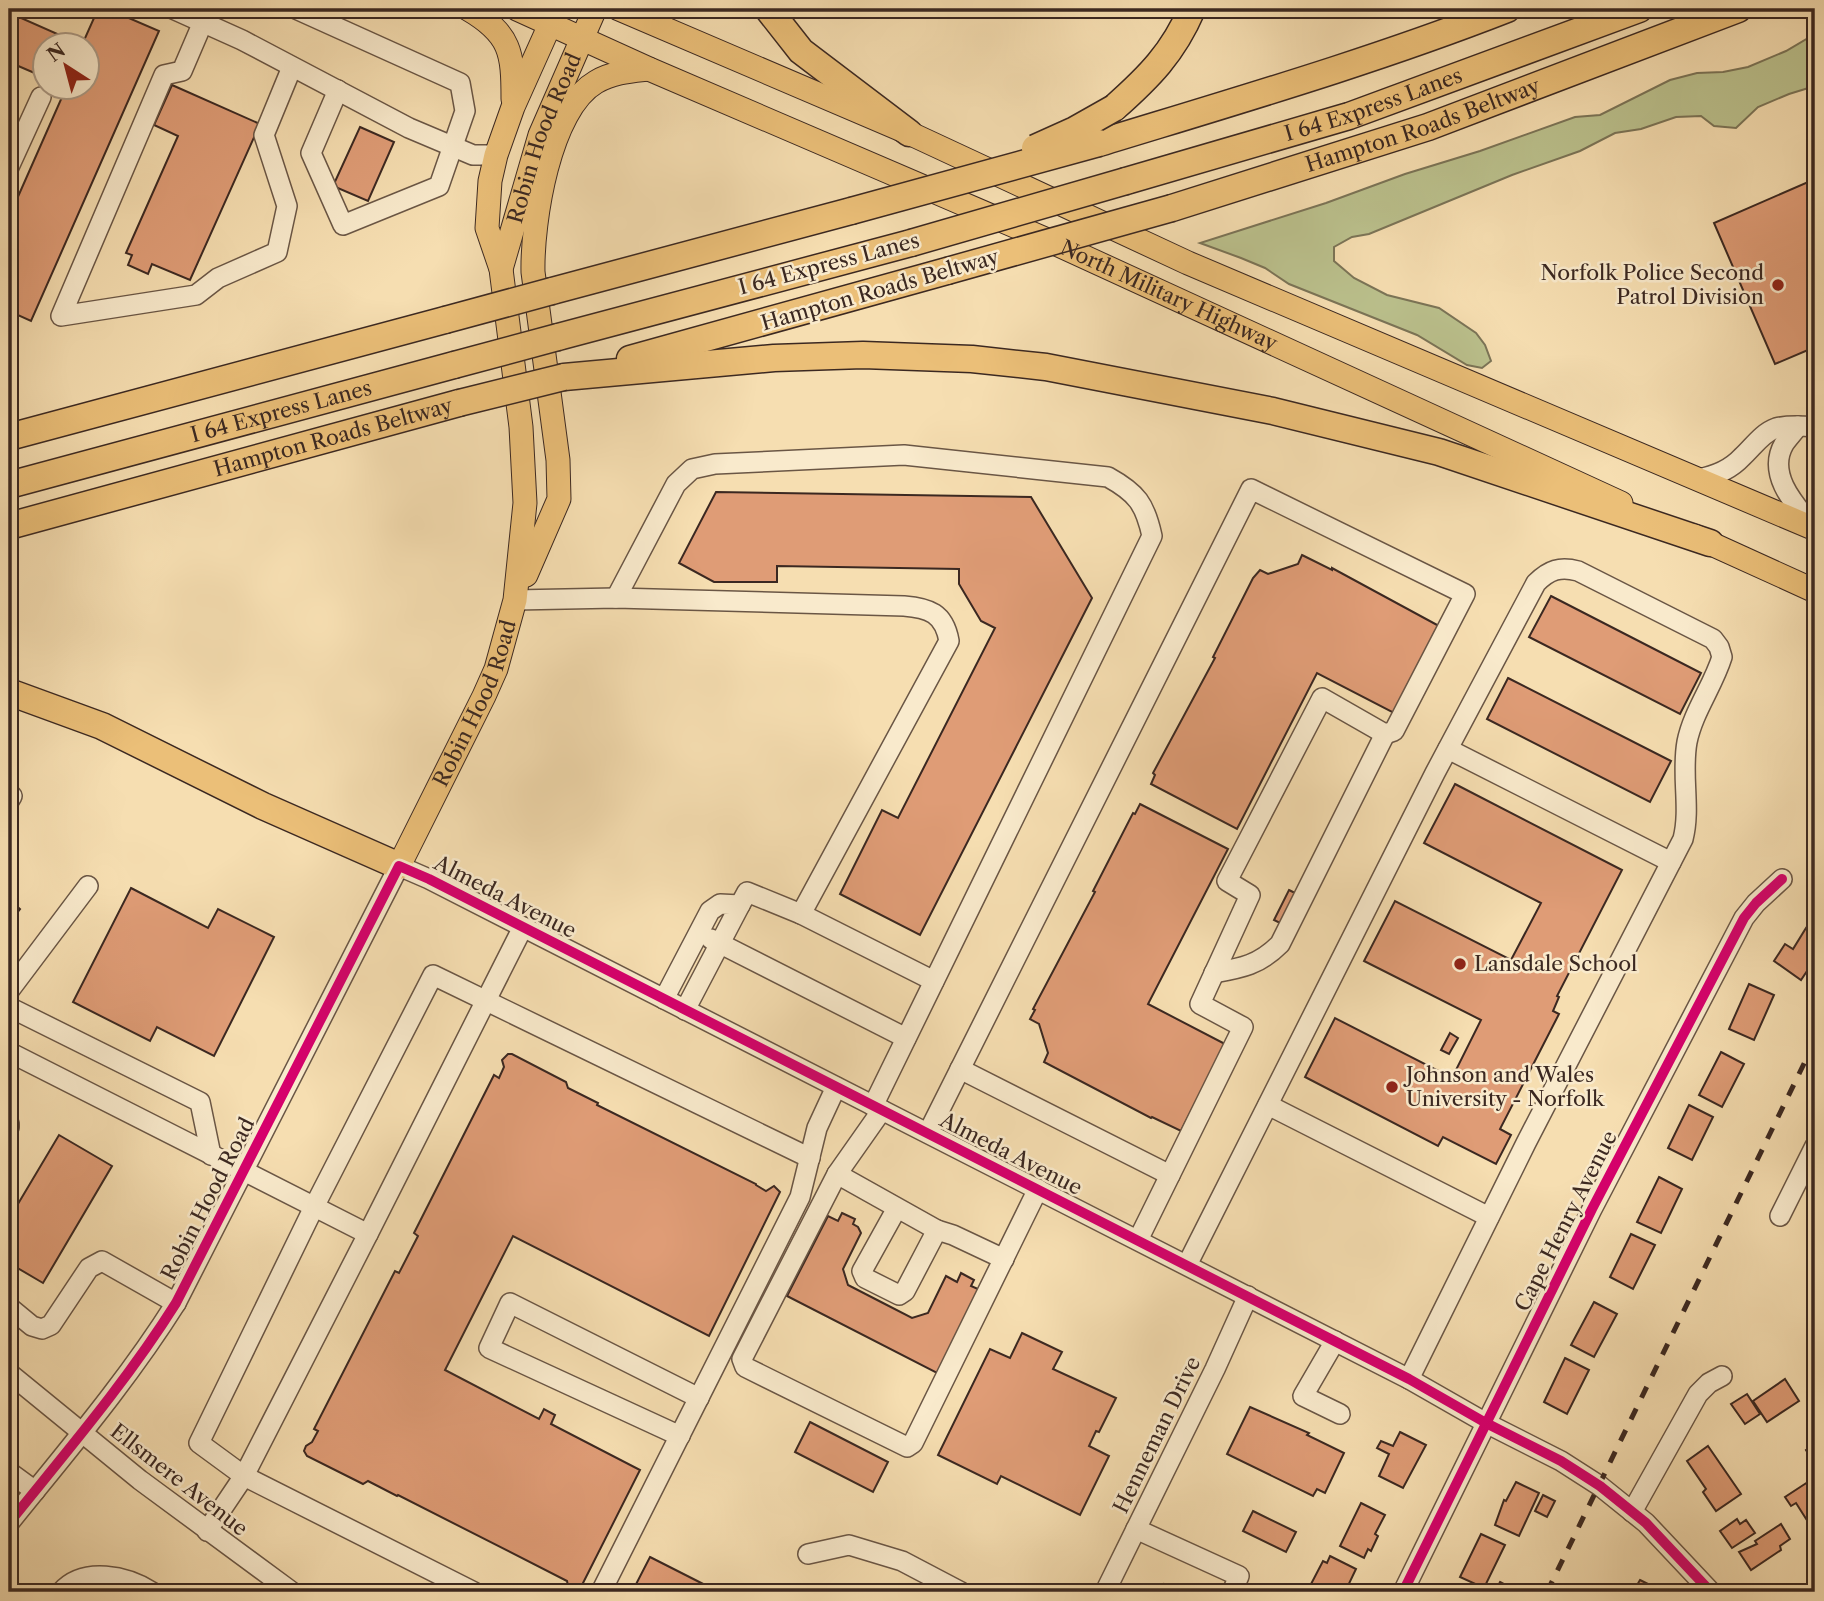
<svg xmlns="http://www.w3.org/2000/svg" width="1824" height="1601" font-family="'Libre Caslon Text',serif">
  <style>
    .green { fill: #bbc18d; stroke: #7b7457; stroke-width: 2 }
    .building { fill: #df9c76; stroke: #3b2821; stroke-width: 2 }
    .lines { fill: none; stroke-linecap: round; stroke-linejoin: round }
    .minor-casing { stroke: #6a5645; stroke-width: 22 }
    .major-casing { stroke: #3b2821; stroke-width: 25 }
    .highway-casing { stroke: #3b2821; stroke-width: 29 }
    .minor { stroke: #f9eacc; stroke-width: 19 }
    .major { stroke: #ebbf78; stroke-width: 23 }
    .highway { stroke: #ebbf78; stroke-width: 26 }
    .rail { stroke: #3b2821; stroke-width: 5; stroke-dasharray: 12 12; stroke-linecap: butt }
    .highway-bridge-casing { stroke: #3b2821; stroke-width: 29; stroke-linecap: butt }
    .highway-bridge { stroke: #ebbf78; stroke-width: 26 }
    .cycleway-casing { stroke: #f9eacc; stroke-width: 15 }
    .cycleway { stroke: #d6006c; stroke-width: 10 }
    .poi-dot { fill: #8f2418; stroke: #f9eacc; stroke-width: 2.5 }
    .labels { text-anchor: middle; stroke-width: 5; stroke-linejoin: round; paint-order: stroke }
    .street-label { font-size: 21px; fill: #3b2821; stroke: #f9eacc }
    .poi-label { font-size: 21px; fill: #3b2821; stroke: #f9eacc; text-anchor: start }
  </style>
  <rect width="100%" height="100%" fill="#f6deb1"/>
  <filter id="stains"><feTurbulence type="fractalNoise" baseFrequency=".00286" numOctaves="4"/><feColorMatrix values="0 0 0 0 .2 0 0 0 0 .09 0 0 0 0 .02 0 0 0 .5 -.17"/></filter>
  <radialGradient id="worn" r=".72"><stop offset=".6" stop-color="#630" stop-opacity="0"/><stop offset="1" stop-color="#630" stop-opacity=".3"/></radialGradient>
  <path class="green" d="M 1815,34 L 1815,86 L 1789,94 L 1758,107 L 1736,128 L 1714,126 L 1701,116 L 1676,117 L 1641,129 L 1615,133 L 1580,151 L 1512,175 L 1369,234 L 1352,237 L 1334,247 L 1334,261 L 1354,278 L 1387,295 L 1439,308 L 1476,333 L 1485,345 L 1491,361 L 1482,368 L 1467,365 L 1417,335 L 1289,284 L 1265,268 L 1241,258 L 1200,243 L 1326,203 L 1405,174 L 1480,151 L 1575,117 L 1600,115 L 1670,80 L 1697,73 L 1723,72 L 1748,67 L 1786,51 Z"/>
  <g class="building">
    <path d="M 9,9 L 25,9 L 21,18 L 82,45 L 98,9 L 108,9 L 159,31 L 31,321 L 18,315 L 11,332 L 9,331 L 9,217 L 66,88 L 88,88 L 88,46 L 46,46 L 46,78 L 9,62 Z"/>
    <path d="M 172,85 L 260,124 L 190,280 L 152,264 L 148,274 L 128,265 L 132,255 L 126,253 L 178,136 L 154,125 Z"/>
    <path d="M 360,127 L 394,142 L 368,201 L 333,186 Z"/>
    <path d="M 1815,179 L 1815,347 L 1775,364 L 1714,223 Z"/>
    <path d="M 716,492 L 1031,497 L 1092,598 L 920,935 L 840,894 L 882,810 L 898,818 L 995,628 L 981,621 L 959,584 L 959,569 L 777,566 L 777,582 L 714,582 L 679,563 Z"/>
    <path d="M 1302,555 L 1332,570 L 1332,568 L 1439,626 L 1394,713 L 1317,673 L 1237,829 L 1151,784 L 1155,775 L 1153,773 L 1215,658 L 1213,657 L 1253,578 L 1260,570 L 1268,574 L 1298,564 Z"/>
    <path d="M 1551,596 L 1701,673 L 1680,714 L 1529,637 Z"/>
    <path d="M 1508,678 L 1671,761 L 1650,802 L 1487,719 Z"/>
    <path d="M 1455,784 L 1622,870 L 1557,996 L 1559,997 L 1553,1011 L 1559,1014 L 1500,1129 L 1511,1135 L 1496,1164 L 1443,1137 L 1438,1146 L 1305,1077 L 1335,1018 L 1452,1078 L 1481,1020 L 1364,961 L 1395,901 L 1511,960 L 1541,903 L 1424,843 Z"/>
    <path d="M 1140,804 L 1228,849 L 1148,1004 L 1225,1044 L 1181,1131 L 1152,1117 L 1151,1118 L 1044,1062 L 1048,1053 L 1039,1024 L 1030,1019 L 1035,1010 L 1033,1009 L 1095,892 L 1093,891 L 1133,813 L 1135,814 Z"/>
    <path d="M 131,888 L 208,928 L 218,909 L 274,937 L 214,1056 L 157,1027 L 150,1041 L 73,1002 Z"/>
    <path d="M 1289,890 L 1295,893 L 1280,923 L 1274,920 Z"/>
    <path d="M 9,899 L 20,909 L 9,923 Z"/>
    <path d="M 1806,928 L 1815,935 L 1815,959 L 1801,980 L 1774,961 L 1785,944 L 1793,949 Z"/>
    <path d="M 1749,984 L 1774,995 L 1754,1040 L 1729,1029 Z"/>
    <path d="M 1450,1033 L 1458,1038 L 1449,1054 L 1441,1050 Z"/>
    <path d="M 1721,1052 L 1744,1064 L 1722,1107 L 1699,1095 Z"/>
    <path d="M 508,1054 L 512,1054 L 566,1082 L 568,1088 L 598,1103 L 597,1105 L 756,1184 L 756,1185 L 766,1191 L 774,1186 L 780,1192 L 709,1336 L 513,1236 L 445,1370 L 539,1419 L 544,1409 L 555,1415 L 551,1424 L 640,1470 L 580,1589 L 575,1592 L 569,1591 L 567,1581 L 398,1495 L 397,1496 L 368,1481 L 363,1484 L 307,1456 L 304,1451 L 306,1446 L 312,1442 L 318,1431 L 314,1429 L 395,1271 L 399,1273 L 418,1236 L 414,1233 L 494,1075 L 499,1078 L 504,1067 L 502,1060 Z"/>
    <path d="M 1689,1105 L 1713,1117 L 1692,1160 L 1668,1148 Z"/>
    <path d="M 59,1135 L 112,1166 L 43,1283 L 9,1263 L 9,1219 Z"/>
    <path d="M 1659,1177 L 1682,1189 L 1661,1233 L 1637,1222 Z"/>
    <path d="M 842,1213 L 855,1219 L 853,1224 L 858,1227 L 861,1233 L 843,1269 L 848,1285 L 883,1303 L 912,1318 L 928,1313 L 946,1276 L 957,1282 L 961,1273 L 974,1280 L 971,1286 L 978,1289 L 980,1294 L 939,1374 L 787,1296 L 828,1216 L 838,1221 Z"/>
    <path d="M 1631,1234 L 1655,1245 L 1633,1289 L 1610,1277 Z"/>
    <path d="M 1594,1302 L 1617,1314 L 1594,1357 L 1571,1345 Z"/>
    <path d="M 1022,1333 L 1062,1352 L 1053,1369 L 1116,1398 L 1099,1432 L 1096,1431 L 1089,1446 L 1109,1456 L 1080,1515 L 1001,1476 L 997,1484 L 938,1455 L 990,1349 L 1010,1358 Z"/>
    <path d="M 1565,1358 L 1589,1370 L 1567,1414 L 1544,1402 Z"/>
    <path d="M 1785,1379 L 1799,1401 L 1767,1422 L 1753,1401 Z"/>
    <path d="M 1747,1394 L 1760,1414 L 1745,1424 L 1731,1404 Z"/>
    <path d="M 1250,1407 L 1309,1433 L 1307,1435 L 1344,1453 L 1325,1493 L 1317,1489 L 1313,1496 L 1227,1454 Z"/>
    <path d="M 810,1422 L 888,1462 L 873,1492 L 795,1452 Z"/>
    <path d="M 1400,1432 L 1426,1445 L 1403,1488 L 1379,1476 L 1389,1454 L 1377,1448 L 1381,1441 L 1393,1446 Z"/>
    <path d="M 1815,1444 L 1815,1465 L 1806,1450 Z"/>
    <path d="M 1708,1446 L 1741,1494 L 1716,1511 L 1703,1492 L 1706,1489 L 1687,1461 Z"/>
    <path d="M 1814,1478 L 1815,1522 L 1810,1525 L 1796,1503 L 1791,1506 L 1785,1497 Z"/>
    <path d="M 1516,1482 L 1539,1493 L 1519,1536 L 1495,1525 L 1504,1500 L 1506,1501 Z"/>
    <path d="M 1543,1495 L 1555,1501 L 1547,1517 L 1535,1511 Z"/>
    <path d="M 1361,1503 L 1385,1515 L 1375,1534 L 1378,1536 L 1371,1551 L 1368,1549 L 1364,1558 L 1340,1546 Z"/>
    <path d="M 1253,1511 L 1296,1532 L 1286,1552 L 1243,1531 Z"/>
    <path d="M 1737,1519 L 1740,1524 L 1746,1520 L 1755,1533 L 1732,1548 L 1720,1531 Z"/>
    <path d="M 1781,1524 L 1790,1539 L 1780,1546 L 1781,1550 L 1751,1570 L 1739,1552 L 1757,1544 L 1755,1541 Z"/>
    <path d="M 1481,1534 L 1505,1545 L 1484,1588 L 1460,1577 Z"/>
    <path d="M 1330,1556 L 1356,1569 L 1345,1592 L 1313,1592 L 1315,1588 L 1310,1586 L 1323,1561 L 1327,1563 Z"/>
    <path d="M 650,1557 L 719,1592 L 632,1592 Z"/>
    <path d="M 1640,1580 L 1656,1588 L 1654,1592 L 1633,1592 Z"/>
    <path d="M 1500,1582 L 1513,1589 L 1512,1592 L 1495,1592 Z"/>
    <path d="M 1164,1584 L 1181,1592 L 1160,1592 Z"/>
  </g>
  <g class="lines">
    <defs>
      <g id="minor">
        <path d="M 173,9 L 242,40 L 409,128 L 473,155 L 496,155"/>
        <path d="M 296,9 L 460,83 L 465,111 L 439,186 L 343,225 L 311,153 L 338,90"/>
        <path d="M 203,22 L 182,71 L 164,75 L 61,316 L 196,295 L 218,278 L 277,252 L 287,206 L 264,135 L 292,67"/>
        <path d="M 9,167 L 41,97"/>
        <path d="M 1798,426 C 1794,432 1788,438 1784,444 C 1766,475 1796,506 1815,529"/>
        <path d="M 1698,479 C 1715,476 1730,470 1742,457 C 1753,447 1762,433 1776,428 C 1788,425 1803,426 1815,427"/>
        <path d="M 616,598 L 676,484 L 692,469 L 715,464 L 904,455 L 1108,477 C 1137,493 1145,504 1152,536 L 873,1106"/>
        <path d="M 515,600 L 616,598 L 904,606 C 929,608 944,613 949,641 L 801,914 L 747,892 L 740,905"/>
        <path d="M 1448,749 L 1671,862"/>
        <path d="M 9,793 L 12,796 L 9,801"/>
        <path d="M 801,914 L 934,981"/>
        <path d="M 711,939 L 906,1038"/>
        <path d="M 1214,973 C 1242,968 1259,965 1280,944 L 1385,734"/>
        <path d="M 9,991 L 88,886"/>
        <path d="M 664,999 L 710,911 L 720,904 L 740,905 L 685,1010"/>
        <path d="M 9,1007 L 200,1102 L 211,1155"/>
        <path d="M 9,1052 L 368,1234 L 244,1476 L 474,1592"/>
        <path d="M 960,1069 L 1170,1175"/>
        <path d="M 1268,1105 L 1489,1217"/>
        <path d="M 882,1110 L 837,1174 L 742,1359 L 745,1367 L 907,1447 L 913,1443 L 1038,1189"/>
        <path d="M 9,1124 L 9,1127"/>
        <path d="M 928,1133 L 1251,489 L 1465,594 L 1394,731 L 1385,734 L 1322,698 L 1227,881 L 1250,895 L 1200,1004 L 1243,1027 L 1138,1240"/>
        <path d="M 837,1174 L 937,1230 L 905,1291 L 899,1295 L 865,1278 L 862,1271 L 897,1208"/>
        <path d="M 1780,1216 L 1815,1146"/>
        <path d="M 937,1230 L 953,1235 L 1004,1259"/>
        <path d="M 368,1234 L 523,927"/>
        <path d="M 1187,1265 L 1435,773 L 1536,583 C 1549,570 1560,566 1578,571 L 1713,639 L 1719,647 L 1722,657 C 1713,686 1693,712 1687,742 C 1681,775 1691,808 1683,839 L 1526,1143 L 1409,1379"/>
        <path d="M 9,1307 L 32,1326 L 42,1329 L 51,1325 L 89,1268 L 102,1261 L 176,1303"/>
        <path d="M 1335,1341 L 1303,1396 L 1340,1414"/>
        <path d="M 9,1373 L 140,1480 L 292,1592"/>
        <path d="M 680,1436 L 489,1348 L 510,1303 L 699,1398"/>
        <path d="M 9,1472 L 35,1491"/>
        <path d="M 1632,1512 L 1698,1394 L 1709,1383 L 1722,1376"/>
        <path d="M 9,1523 C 67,1451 127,1381 176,1303 L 399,866 L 429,879 L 1409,1379 L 1486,1423 L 1561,1461 L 1600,1486 L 1646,1523 L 1711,1592"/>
        <path d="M 1136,1529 L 1239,1576 L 1232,1592"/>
        <path d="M 207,1531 L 244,1476 L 199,1443 L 314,1207 L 433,975 L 810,1158"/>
        <path d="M 808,1554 L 849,1545 L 902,1561 L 961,1592"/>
        <path d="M 61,1592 C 84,1566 127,1576 152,1592"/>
        <path d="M 601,1592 L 800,1197 L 817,1128 L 836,1087"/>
        <path d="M 1105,1592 L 1215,1369 L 1248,1296"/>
        <path d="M 1403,1592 L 1592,1209 L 1744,918 L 1756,903 L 1782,879"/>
      </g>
      <g id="major">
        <path d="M 468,9 C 511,34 513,53 513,99"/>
        <path id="s1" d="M 517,9 L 649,69 L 1052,242 L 1621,503"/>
        <path d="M 619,9 L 909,133 L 1188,263 L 1815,529"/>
        <path id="s2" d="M 501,269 L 540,135 L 595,9"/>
        <path d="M 1694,536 L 1815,591"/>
        <path d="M 526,575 L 559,499 L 558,460 L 533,272 C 532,222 549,109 596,82 C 613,72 631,71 649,69"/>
        <path id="s3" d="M 399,866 L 484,696 L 496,669 L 515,600 L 525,503 L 521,427 L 501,269 L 487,228 L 490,181 L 496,155 L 513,107 L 557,9"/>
      </g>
      <g id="highway">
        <path d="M 768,9 L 801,51 L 909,133"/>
        <path d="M 1114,108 C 1149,77 1173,53 1192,9"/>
        <path d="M 1099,143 C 1236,101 1374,61 1507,9"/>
        <path id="s4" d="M 1126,181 L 1349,116 L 1639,9"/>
        <path id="s5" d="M 1172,208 L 1428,127 L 1738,9"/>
        <path d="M 552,291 L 851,211"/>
        <path d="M 558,337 L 911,243"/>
        <path d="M 630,359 L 947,271"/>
        <path d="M 564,377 L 774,358 L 863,355 L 972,359 L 1046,367 L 1273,411 L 1439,452 L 1710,543"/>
        <path d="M 9,437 L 445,320"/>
        <path id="s6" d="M 9,485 L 454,365"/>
        <path id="s7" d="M 9,526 L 459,403"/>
        <path d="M 9,692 L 102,726 L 263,806 L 399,866"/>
      </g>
    </defs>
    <use href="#minor" class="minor-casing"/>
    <use href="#major" class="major-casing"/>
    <use href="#highway" class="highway-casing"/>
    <use href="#minor" class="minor"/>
    <use href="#major" class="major"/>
    <use href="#highway" class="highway"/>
    <path class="rail" d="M 1547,1592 L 1815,1041"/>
    <defs>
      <g id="highway-bridge">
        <path d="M 1035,148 L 1075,130 L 1114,108"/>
        <path d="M 851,211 L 1099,143"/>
        <path d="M 911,243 L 1126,181"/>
        <path d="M 947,271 L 1172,208"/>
        <path d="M 445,320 L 552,291"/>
        <path d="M 454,365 L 558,337"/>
        <path d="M 459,403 L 564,377"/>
      </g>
    </defs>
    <use href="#highway-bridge" class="highway-bridge-casing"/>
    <use href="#highway-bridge" class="highway-bridge"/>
    <defs>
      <g id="cycleway">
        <path d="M 9,1523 C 67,1451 127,1381 176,1303 L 399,866 L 429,879 L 1409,1379 L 1486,1423 L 1561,1461 L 1600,1486 L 1646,1523 L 1711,1592"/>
        <path d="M 1403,1592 L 1592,1209 L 1744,918 L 1756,903 L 1782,879"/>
      </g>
    </defs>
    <use href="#cycleway" class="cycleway-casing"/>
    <use href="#cycleway" class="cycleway"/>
  </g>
  <g class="poi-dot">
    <circle cx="1778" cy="285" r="7"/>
    <circle cx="1460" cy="964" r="7"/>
    <circle cx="1392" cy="1087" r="7"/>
  </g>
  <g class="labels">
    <g class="street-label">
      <text dy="7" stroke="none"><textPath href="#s4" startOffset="259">I 64 Express Lanes</textPath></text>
      <text dy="7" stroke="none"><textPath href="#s5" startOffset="264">Hampton Roads Beltway</textPath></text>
      <text dy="7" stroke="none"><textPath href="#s2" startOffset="138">Robin Hood Road</textPath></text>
      <text transform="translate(829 264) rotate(-15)" y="7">I 64 Express Lanes</text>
      <text transform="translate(880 290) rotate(-16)" y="7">Hampton Roads Beltway</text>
      <text dy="7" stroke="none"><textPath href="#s1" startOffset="712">North Military Highway</textPath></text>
      <text dy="7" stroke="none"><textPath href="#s6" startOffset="282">I 64 Express Lanes</textPath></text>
      <text dy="7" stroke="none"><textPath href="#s7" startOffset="336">Hampton Roads Beltway</textPath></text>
      <text dy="7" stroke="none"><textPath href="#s3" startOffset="180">Robin Hood Road</textPath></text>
      <text transform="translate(505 897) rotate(27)" y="7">Almeda Avenue</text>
      <text transform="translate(1011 1154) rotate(27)" y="7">Almeda Avenue</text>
      <text transform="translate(208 1199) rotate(-63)" y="7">Robin Hood Road</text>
      <text transform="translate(1566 1221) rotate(-63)" y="7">Cape Henry Avenue</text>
      <text transform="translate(1157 1435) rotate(-64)" y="7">Henneman Drive</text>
      <text transform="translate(179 1480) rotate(38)" y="7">Ellsmere Avenue</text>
    </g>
    <g class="poi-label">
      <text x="1764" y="280" text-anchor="end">Norfolk Police Second<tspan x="1764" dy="24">Patrol Division</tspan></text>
      <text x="1474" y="971">Lansdale School</text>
      <text x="1406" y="1082">Johnson and Wales<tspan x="1406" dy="24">University - Norfolk</tspan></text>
    </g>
  </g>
  <rect width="1824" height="1601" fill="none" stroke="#f6deb1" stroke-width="35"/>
  <rect x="10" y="10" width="1803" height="1580" fill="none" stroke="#3b2821" stroke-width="3.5"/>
  <rect x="18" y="18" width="1789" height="1566" fill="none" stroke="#3b2821" stroke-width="2"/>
  <g transform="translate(66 66) rotate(324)"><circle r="33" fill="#f9eacc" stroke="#ad9c88" stroke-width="2"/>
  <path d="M0-5L12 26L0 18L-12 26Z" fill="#8f2418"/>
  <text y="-10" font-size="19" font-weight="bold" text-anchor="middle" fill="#3b2821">N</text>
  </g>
  <rect width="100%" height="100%" filter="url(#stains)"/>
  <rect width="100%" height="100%" fill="url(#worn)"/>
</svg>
